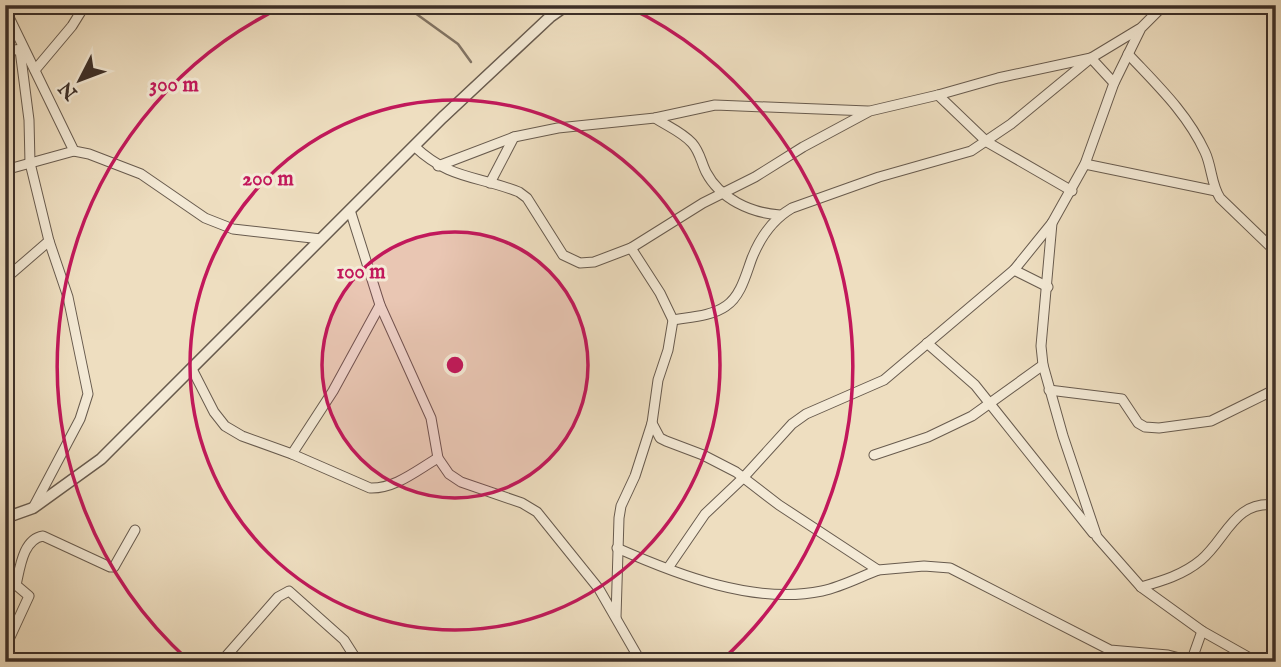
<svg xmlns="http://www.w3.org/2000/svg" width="1281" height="667" font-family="'IM FELL English',serif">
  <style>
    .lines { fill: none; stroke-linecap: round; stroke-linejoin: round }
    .stream { stroke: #827464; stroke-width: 2.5 }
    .minor-casing { stroke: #685b4e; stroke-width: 11 }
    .tertiary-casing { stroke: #685b4e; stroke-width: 13 }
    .minor { stroke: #f4ead6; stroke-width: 9 }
    .tertiary { stroke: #f4ead6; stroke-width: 10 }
    .ring { fill: none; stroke: #c2185b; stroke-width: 3.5 }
    .centre { fill: #c2185b; stroke: #f4ead6; stroke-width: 3.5 }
    .ring-label { font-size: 21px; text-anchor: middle; font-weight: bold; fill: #c2185b; stroke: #f4ead6; stroke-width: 6; stroke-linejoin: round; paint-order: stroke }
  </style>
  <rect width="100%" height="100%" fill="#eedec0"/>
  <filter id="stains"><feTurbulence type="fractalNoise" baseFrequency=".00286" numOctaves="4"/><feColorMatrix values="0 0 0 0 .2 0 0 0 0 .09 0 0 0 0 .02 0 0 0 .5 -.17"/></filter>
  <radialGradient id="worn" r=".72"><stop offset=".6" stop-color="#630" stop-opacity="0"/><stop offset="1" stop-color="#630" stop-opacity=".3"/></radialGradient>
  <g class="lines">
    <path class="stream" d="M 404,5 L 458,44 L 471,62"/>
    <defs>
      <g id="minor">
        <path d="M 1164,5 L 1141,28 L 1114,83 L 1085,164 L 1052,223 L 1041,346 L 1043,365 L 1063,436 L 1097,537 L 1141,587 L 1202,631 L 1257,662"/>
        <path d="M 5,9 L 74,151 L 89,154 L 141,174 L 205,218 L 233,229 L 321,239"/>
        <path d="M 5,51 L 23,49"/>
        <path d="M 1128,54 C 1157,85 1187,113 1205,152 C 1212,167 1211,184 1220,198 L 1276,252"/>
        <path d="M 35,70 L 72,26 L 85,5"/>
        <path d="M 938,95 L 987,142 L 1072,191"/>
        <path d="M 655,118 C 667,126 682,132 692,143 C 700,152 701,162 706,172 C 720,199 751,213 780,215"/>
        <path d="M 414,146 C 450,180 476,175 519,192 L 527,198 L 563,255 L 580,263 L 594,262 L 631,248 L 703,203 L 755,177 L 803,147 L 870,111 L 938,95 L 998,78 L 1091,58 L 1114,83"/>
        <path d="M 1085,164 L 1216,191"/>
        <path d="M 438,166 L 514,137 L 558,128 L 655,118 L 715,105 L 868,111"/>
        <path d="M 5,170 L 74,151"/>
        <path d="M 490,183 L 514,137"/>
        <path d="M 350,210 L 380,305 L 431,418 L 438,458 L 449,474 L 461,482 L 522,503 L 537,512 L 599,589 L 641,662"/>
        <path d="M 1014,270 L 1048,287"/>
        <path d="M 5,279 L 49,241 L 30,163 L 29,120 L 20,50"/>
        <path d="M 673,320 C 690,317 712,316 726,306 C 741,296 746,274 752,258 C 760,238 773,219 792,208 L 879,177 L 971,151 L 1011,124 L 1091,58 L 1139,29"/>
        <path d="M 927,343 L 975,385 L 1093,533"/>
        <path d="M 192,369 L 214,412 L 225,426 L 242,436 L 292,454 L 370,488 C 395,489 417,470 438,458"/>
        <path d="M 1049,390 L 1122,399 L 1138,423 L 1145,427 L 1159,428 L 1211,421 L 1276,389"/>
        <path d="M 652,423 L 660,438 L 666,441 L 703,455 L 736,472 L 779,505 L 878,570 L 924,566 L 950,568 L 1110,650 L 1168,655 L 1195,662"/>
        <path d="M 292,454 L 333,391 L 380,305"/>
        <path d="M 874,455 L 928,437 L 972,416 L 1043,365"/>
        <path d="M 34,506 L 80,419 L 88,394 L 68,297 L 49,241"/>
        <path d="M 617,548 C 678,575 755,605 822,591 C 841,587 860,577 878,570"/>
        <path d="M 668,568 L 705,514 L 743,478 L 792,424 L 806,414 L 884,380 L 1014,270 L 1052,223"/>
        <path d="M 1141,587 C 1162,581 1183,575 1201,560 C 1227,538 1234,500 1276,505"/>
        <path d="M 616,617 L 619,518 L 621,506 L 635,476 L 652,423 L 658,380 L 668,350 L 673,320 L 660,293 L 631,248"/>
        <path d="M 5,648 L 29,596 L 16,585 C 20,568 23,539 43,536 L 110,567 L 114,567 L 135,530"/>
        <path d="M 221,662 L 278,597 L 289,591 L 344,640 L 358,662"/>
        <path d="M 1191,662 L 1202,631"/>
      </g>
      <path id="tertiary" d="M 5,518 L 33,508 L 101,459 L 442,118 L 550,17 L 567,5"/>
    </defs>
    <use href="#minor" class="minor-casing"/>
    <use href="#tertiary" class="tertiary-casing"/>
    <use href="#minor" class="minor"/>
    <use href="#tertiary" class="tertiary"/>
  </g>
  <circle cx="455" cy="365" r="133" fill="#c2185b" fill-opacity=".12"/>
  <g class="ring">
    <circle cx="455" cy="365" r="133"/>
    <circle cx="455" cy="365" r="265"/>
    <path d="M189 661A398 398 0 0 1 284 6M626 6A398 398 0 0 1 721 661"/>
  </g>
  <circle cx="455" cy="365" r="10" class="centre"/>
  <g class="ring-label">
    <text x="174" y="91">300 m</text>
    <text x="268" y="185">200 m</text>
    <text x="361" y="278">100 m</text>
  </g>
  <rect width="1281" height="667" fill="none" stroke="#eedec0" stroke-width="28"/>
  <rect x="7" y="7" width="1267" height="653" fill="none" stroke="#3c2f28" stroke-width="3.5"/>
  <rect x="14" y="14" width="1253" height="639" fill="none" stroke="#3c2f28" stroke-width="2"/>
  <g transform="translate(80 80) rotate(228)" stroke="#f4ead6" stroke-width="5" paint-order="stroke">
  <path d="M0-5L12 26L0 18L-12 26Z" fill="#3c2f28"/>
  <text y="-10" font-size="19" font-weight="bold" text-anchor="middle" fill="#3c2f28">N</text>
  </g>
  <rect width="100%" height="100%" filter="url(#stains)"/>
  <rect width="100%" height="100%" fill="url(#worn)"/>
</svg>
